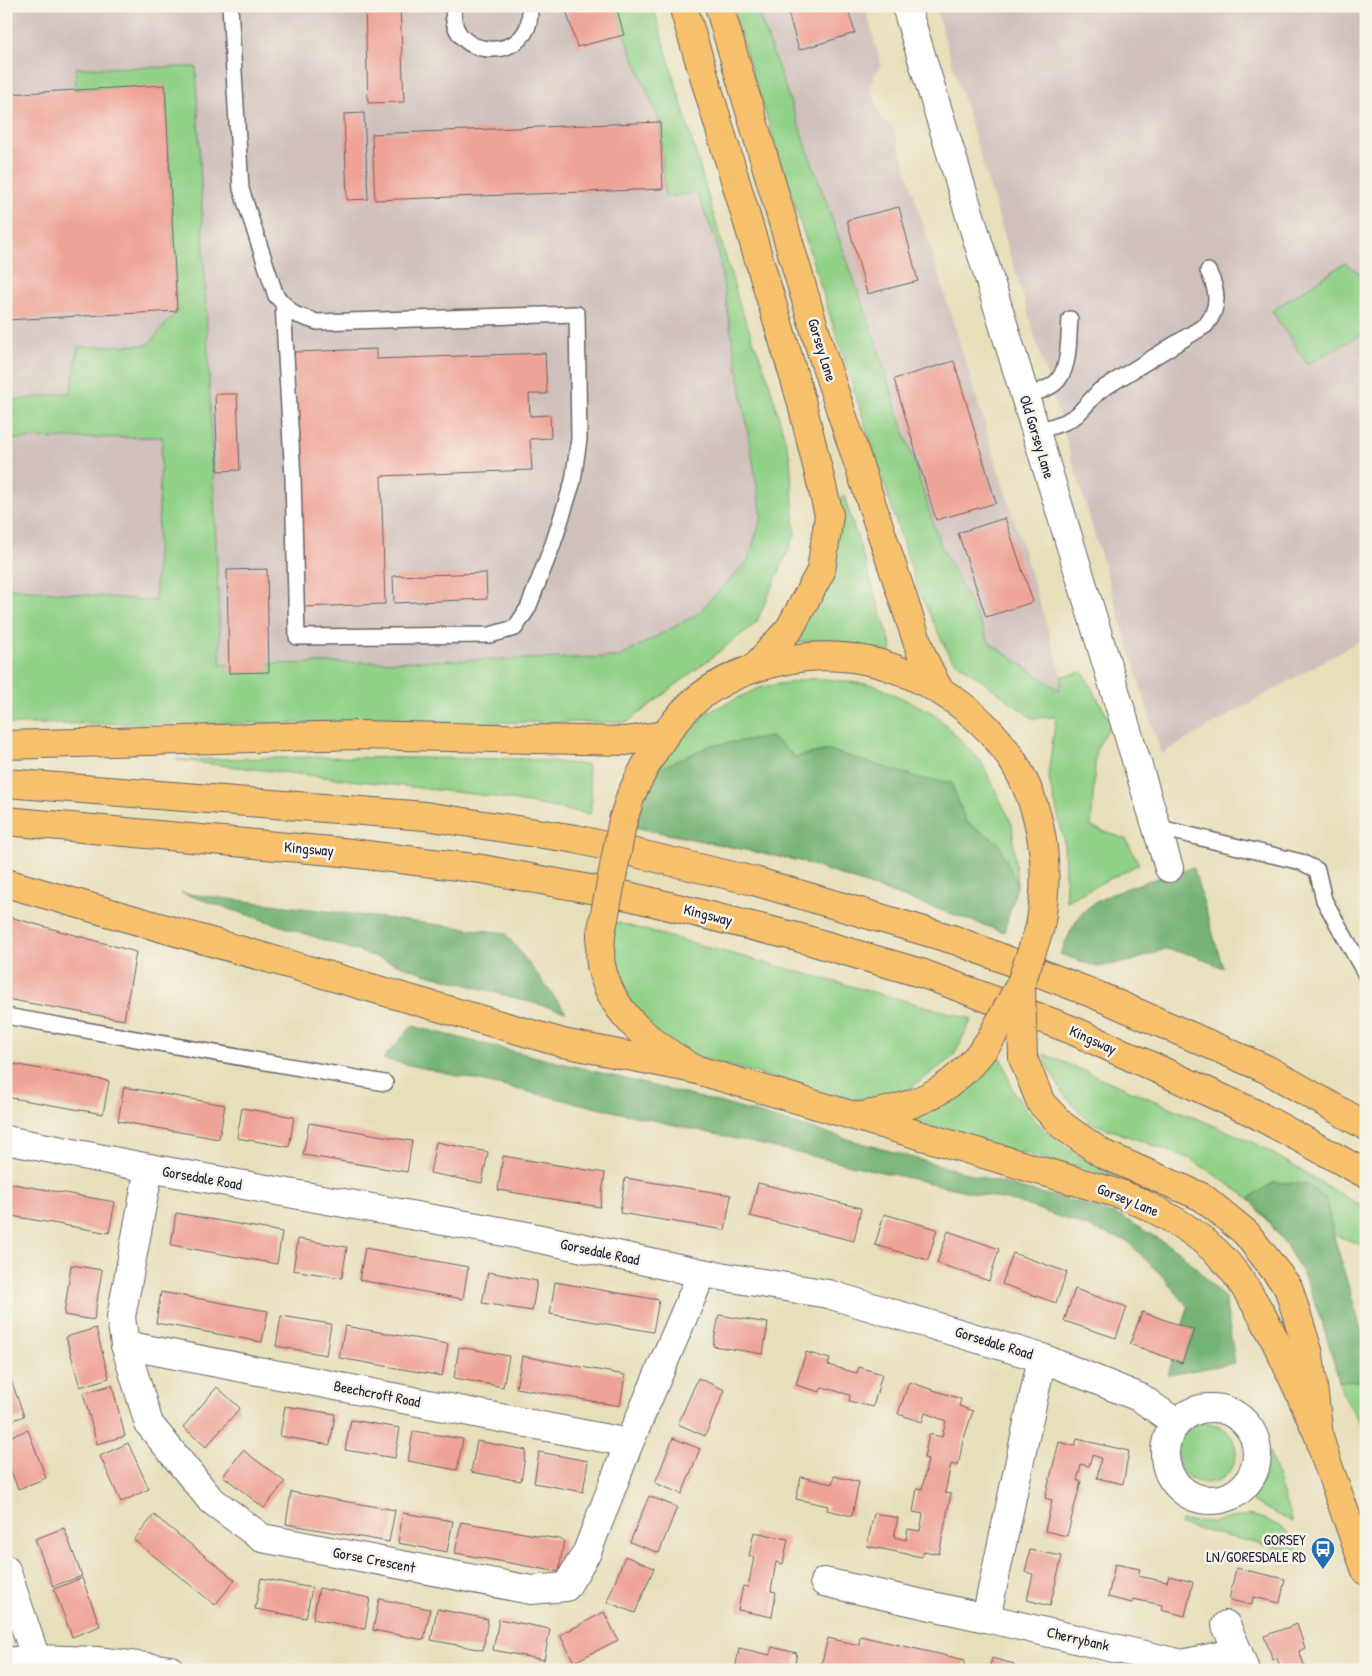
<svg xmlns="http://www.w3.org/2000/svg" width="1372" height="1676" font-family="'Patrick Hand',sans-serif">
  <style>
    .industrial { fill: #cfc0bb }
    .green { fill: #91d188; stroke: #5a7a62 }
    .forest { fill: #74b374; stroke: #4b6a58 }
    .building { fill: #efa397 }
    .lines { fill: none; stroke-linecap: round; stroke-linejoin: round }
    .service-casing { stroke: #676467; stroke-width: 18 }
    .minor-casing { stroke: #676467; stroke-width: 30 }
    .primary-casing { stroke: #676467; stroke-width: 30 }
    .trunk-casing { stroke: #676467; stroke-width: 30 }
    .service { stroke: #fff; stroke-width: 15 }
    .minor { stroke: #fff; stroke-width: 28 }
    .primary { stroke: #f7c06c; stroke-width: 28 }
    .trunk { stroke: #f7c06c; stroke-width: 28 }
    .primary-bridge-casing { stroke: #676467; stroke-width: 30; stroke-linecap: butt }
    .primary-bridge { stroke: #f7c06c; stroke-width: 28 }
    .labels { text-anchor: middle; stroke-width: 5; stroke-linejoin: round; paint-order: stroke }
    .street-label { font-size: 15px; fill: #22223b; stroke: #f7f3e8 }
    .poi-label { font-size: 15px; fill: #22223b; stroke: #f7f3e8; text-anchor: end }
  </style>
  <rect width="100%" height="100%" fill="#f7f3e8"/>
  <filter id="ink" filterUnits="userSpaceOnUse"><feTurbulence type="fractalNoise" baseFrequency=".02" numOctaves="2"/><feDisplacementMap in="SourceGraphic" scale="10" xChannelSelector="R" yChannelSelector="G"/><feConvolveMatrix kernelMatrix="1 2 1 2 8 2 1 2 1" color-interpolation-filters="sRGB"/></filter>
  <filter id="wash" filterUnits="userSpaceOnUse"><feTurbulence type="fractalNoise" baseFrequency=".0096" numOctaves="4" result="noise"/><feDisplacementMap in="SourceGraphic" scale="20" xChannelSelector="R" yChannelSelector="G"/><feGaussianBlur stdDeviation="1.12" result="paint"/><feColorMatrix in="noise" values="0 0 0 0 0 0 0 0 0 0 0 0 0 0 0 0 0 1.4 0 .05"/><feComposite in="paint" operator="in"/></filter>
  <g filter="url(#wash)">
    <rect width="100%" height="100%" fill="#e7dfba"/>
    <g class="industrial">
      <path d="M 6,6 L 653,6 L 741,309 L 768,378 L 790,457 L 795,535 L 756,623 L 628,722 L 6,724 Z"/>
      <path d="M 756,6 L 865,6 L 881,65 L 870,84 L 882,121 L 893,126 L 1062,676 L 1060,690 L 990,644 L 940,544 L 869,322 Z"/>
      <path d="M 935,6 L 1366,6 L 1366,278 L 1344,264 L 1307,364 L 1366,332 L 1366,637 L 1161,754 Z"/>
    </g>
    <g class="green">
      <path d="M 616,6 L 653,6 L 741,309 L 768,378 L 790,457 L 795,535 L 756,623 L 628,722 L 6,724 L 6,588 L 155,601 L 162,437 L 6,439 L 6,402 L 71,392 L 78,347 L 148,345 L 177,311 L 165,86 L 75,90 L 76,68 L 196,67 L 221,665 L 619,657 L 696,615 L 748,561 L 762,516 L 716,241 L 697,193 L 665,197 L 660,122 L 624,35 Z"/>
      <path d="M 731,6 L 756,6 L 869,322 L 940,544 L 990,643 L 1059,690 L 1062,676 L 1083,672 L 1111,723 L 1096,750 L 1091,827 L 1126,839 L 1139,864 L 1066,901 L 1064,840 L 1048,775 L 1056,717 L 1032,718 L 950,657 L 918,590 Z"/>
      <path d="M 1345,263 L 1366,278 L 1366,332 L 1307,364 L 1272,311 Z"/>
      <path d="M 844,496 L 892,648 L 890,653 C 856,644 824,637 789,644 L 838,500 Z"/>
      <path d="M 816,678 L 875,685 L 935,714 L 981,761 L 1012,824 L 1017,885 L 1004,932 L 800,861 L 634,827 L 656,770 L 702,715 L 761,687 Z"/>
      <path d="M 311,757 L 526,759 L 587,765 L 592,799 L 590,814 L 489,796 L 176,760 Z"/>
      <path d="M 615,922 L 972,1019 L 953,1057 L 909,1089 L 853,1100 L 687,1054 L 647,1032 L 621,993 L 611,951 Z"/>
      <path d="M 1044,1054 L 1255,1143 L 1366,1209 L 1366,1247 L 1333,1234 L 1366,1347 L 1366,1433 L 1343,1395 L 1325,1331 L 1308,1284 L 1285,1243 L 1249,1198 L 1191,1159 L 1089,1122 L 1063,1094 L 1046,1064 Z"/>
      <path d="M 991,1057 L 1002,1059 C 1007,1071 1010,1087 1018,1098 C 1044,1138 1077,1157 1119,1177 L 1010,1150 L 912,1121 L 949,1101 L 980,1079 Z"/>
      <circle cx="1206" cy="1453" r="30"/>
      <path d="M 1269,1451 L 1292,1522 L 1248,1499 L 1262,1481 Z"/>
      <path d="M 1247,1515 C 1267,1518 1295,1529 1297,1553 L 1180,1525 L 1181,1521 L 1214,1522 Z"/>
    </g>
    <g class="forest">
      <path d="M 771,737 L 796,757 L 828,750 L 923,779 L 951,782 L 966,822 L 998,842 L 1017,885 L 1004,932 L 800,861 L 634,827 L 656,770 L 712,745 Z"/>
      <path d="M 1193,867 L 1223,968 L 1193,955 L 1165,949 L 1132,961 L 1097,967 L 1060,954 C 1067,940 1074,921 1085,910 C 1107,890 1165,877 1193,867 Z"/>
      <path d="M 181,893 L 505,933 L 566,1012 L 424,973 Z"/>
      <path d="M 412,1026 L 718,1102 L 1023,1189 L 1078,1202 L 1122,1217 L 1180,1252 L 1225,1298 L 1235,1363 L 1168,1375 L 1188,1307 L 1166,1280 L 1127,1241 L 1023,1204 L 383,1059 Z"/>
      <path d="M 1274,1182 L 1306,1184 L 1326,1199 L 1333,1233 L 1366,1347 L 1366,1363 L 1360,1381 L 1339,1381 C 1326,1334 1313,1284 1285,1243 C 1274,1227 1261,1213 1249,1198 Z"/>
    </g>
    <g id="blocks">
      <g class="building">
        <path d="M 365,6 L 400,6 L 404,102 L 368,103 Z"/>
        <path d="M 565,6 L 616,6 L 624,35 L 577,47 Z"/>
        <path d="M 786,6 L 847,6 L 855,33 L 799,50 Z"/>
        <path d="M 165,85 L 177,311 L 6,320 L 6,94 Z"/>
        <path d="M 364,113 L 368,199 L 347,200 L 344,114 Z"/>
        <path d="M 660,122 L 663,189 L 375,200 L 372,134 Z"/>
        <path d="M 899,207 L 918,281 L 867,294 L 847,220 Z"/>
        <path d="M 376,349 L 376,359 L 545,353 L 547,394 L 529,394 L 530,416 L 550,415 L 551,438 L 530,439 L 532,470 L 381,476 L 385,604 L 303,607 L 294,352 Z"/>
        <path d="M 954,361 L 996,503 L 936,520 L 894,379 Z"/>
        <path d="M 215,394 L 237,394 L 240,470 L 218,471 Z"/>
        <path d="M 1005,518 L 1033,602 L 986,617 L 958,533 Z"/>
        <path d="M 267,569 L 269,672 L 229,673 L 227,570 Z"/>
        <path d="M 486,573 L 487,599 L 394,603 L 393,576 Z"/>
        <path d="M 6,916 L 136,952 L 124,1020 L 6,999 Z"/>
        <path d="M 7,1063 L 109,1081 L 103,1114 L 6,1097 Z"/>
        <path d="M 124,1087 L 225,1105 L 219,1139 L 118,1121 Z"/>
        <path d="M 242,1108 L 294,1117 L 289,1147 L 237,1138 Z"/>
        <path d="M 309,1123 L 412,1141 L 407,1172 L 303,1155 Z"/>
        <path d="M 436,1142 L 488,1152 L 482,1183 L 430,1173 Z"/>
        <path d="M 503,1156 L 605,1173 L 600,1207 L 498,1190 Z"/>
        <path d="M 625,1178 L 731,1195 L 725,1230 L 620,1213 Z"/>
        <path d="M 8,1183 L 115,1202 L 109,1233 L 6,1215 Z"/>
        <path d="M 758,1183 L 861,1208 L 854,1241 L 750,1216 Z"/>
        <path d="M 176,1213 L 282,1232 L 277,1264 L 171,1245 Z"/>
        <path d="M 884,1214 L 937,1229 L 928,1260 L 875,1245 Z"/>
        <path d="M 948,1231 L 999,1249 L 989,1281 L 937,1263 Z"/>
        <path d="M 298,1239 L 347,1247 L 342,1278 L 293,1270 Z"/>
        <path d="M 365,1248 L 468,1267 L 463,1299 L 359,1280 Z"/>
        <path d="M 1013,1253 L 1067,1272 L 1056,1303 L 1002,1284 Z"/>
        <path d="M 71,1265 L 102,1270 L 94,1320 L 64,1315 Z"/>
        <path d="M 488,1272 L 537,1281 L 532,1311 L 482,1303 Z"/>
        <path d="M 555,1282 L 659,1300 L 653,1332 L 550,1314 Z"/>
        <path d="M 1075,1289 L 1127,1307 L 1116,1338 L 1064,1321 Z"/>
        <path d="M 161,1292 L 268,1311 L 262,1342 L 156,1323 Z"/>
        <path d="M 1142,1312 L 1194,1330 L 1182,1363 L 1130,1344 Z"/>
        <path d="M 719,1315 L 768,1323 L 763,1354 L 713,1346 Z"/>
        <path d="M 281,1316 L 331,1324 L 326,1355 L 276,1346 Z"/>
        <path d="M 345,1326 L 448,1344 L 442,1376 L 339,1358 Z"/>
        <path d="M 96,1328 L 109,1378 L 80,1387 L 66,1337 Z"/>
        <path d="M 459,1347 L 509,1356 L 503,1387 L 454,1378 Z"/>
        <path d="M 806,1352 L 830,1359 L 828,1365 L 857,1373 L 859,1367 L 882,1374 L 873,1407 L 849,1401 L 850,1395 L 822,1387 L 820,1392 L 796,1385 Z"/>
        <path d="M 522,1356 L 625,1375 L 620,1406 L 516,1388 Z"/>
        <path d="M 6,1366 L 24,1416 L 6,1423 Z"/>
        <path d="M 698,1378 L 725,1390 L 705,1436 L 678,1424 Z"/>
        <path d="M 909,1382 L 961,1399 L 959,1406 L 973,1411 L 963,1441 L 958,1466 L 951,1464 L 945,1493 L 951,1494 L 939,1554 L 924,1551 L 922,1557 L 867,1546 L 874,1513 L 898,1518 L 894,1537 L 906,1540 L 908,1529 L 920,1531 L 923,1514 L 913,1512 L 917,1488 L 922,1489 L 928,1459 L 924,1458 L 929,1434 L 942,1437 L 946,1421 L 925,1413 L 922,1422 L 898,1414 Z"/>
        <path d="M 112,1385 L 125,1436 L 97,1444 L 83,1393 Z"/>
        <path d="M 217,1387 L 240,1408 L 206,1447 L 183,1427 Z"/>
        <path d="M 285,1406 L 335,1414 L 330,1445 L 280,1436 Z"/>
        <path d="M 351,1420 L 400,1428 L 395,1458 L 345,1450 Z"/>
        <path d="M 28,1430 L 46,1478 L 18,1489 L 6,1458 L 6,1438 Z"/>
        <path d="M 413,1431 L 463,1439 L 457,1470 L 408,1461 Z"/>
        <path d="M 673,1438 L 700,1449 L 682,1494 L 655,1483 Z"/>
        <path d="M 1077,1439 L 1129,1451 L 1123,1484 L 1097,1478 L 1101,1458 L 1092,1455 L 1089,1466 L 1081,1464 L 1077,1481 L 1081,1481 L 1067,1536 L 1045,1531 L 1052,1500 L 1045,1498 L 1059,1442 L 1075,1446 Z"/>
        <path d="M 477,1441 L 526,1450 L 521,1481 L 471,1472 Z"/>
        <path d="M 128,1443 L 149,1489 L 121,1502 L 100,1456 Z"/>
        <path d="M 243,1450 L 285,1482 L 264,1508 L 223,1476 Z"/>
        <path d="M 539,1452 L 588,1461 L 583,1492 L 534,1483 Z"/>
        <path d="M 834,1476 L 859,1482 L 852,1516 L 827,1510 L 828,1506 L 796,1499 L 801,1477 L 832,1484 Z"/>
        <path d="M 291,1492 L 395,1510 L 389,1542 L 286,1524 Z"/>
        <path d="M 649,1496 L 677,1507 L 659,1553 L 630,1542 Z"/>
        <path d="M 403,1513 L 453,1521 L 447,1552 L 398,1543 Z"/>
        <path d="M 154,1515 L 235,1580 L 215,1605 L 134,1540 Z"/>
        <path d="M 461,1522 L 564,1540 L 559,1572 L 455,1553 Z"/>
        <path d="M 64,1528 L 82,1576 L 53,1586 L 35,1539 Z"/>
        <path d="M 754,1532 L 788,1539 L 783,1564 L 776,1562 L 771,1591 L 776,1592 L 772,1617 L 738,1610 L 743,1586 L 748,1587 L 754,1557 L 749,1556 Z"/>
        <path d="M 1030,1550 L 1062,1556 L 1050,1606 L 1027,1600 L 1033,1574 L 1025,1572 Z"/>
        <path d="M 625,1556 L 654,1568 L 635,1613 L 607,1602 Z"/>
        <path d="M 1115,1564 L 1140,1569 L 1138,1576 L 1167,1582 L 1169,1576 L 1193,1582 L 1185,1616 L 1161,1610 L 1162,1605 L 1133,1599 L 1132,1603 L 1108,1597 Z"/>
        <path d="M 1236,1568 L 1285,1579 L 1280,1603 L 1253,1597 L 1252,1605 L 1229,1600 Z"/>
        <path d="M 82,1578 L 100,1626 L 72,1637 L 54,1589 Z"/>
        <path d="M 261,1578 L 312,1588 L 306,1618 L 255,1609 Z"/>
        <path d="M 319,1588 L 370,1598 L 365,1629 L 313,1619 Z"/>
        <path d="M 379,1599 L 430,1609 L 424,1640 L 373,1630 Z"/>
        <path d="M 437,1609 L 488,1619 L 483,1650 L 431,1640 Z"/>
        <path d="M 604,1612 L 618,1640 L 574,1662 L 560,1635 Z"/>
        <path d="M 499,1619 L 550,1629 L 544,1660 L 493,1650 Z"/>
        <path d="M 1297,1624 L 1305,1648 L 1299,1651 L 1306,1670 L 1281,1670 L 1277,1658 L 1273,1660 L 1264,1636 Z"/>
        <path d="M 860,1636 L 965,1660 L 963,1670 L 820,1670 L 828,1638 L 859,1645 Z"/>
        <path d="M 772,1647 L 797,1653 L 794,1670 L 735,1670 L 739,1648 L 770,1655 Z"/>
        <path d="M 992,1658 L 1014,1664 L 1013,1670 L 989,1670 Z"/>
      </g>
    </g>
  </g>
  <g filter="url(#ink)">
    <use href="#blocks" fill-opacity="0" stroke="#676467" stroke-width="1"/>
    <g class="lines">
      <defs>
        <g id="service">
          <path d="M 230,6 L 241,189 L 276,296 L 294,314 L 317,322 L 577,314 L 579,439 L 573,481 L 553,544 L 528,608 L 515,628 L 490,635 L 297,637 L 293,478 L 283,304"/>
          <path d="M 454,6 C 445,64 539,63 529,6"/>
          <path d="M 1025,397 C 1034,393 1046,390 1054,384 C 1071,371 1068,338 1070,319"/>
          <path d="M 1036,432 L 1065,422 L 1077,415 L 1099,391 L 1206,325 C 1220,307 1218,290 1208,271"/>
          <path d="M 1156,827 L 1301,862 L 1317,870 L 1324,900 L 1366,975"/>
          <path d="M 6,1016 L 385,1083"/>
        </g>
        <g id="minor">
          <path d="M 906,6 L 1169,868"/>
          <path d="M 6,1140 L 149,1168 L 522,1235 L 702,1273 L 828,1294 L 1042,1358 L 1141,1398 L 1176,1423"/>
          <path d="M 149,1168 L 121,1317 L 125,1345 L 149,1424 L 210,1499 L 262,1538 L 531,1590 L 566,1587 L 587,1552 L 629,1443 L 702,1273"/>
          <path d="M 125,1345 L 629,1443"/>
          <circle cx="1211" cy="1454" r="46"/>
          <path d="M 6,1570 L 36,1659"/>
          <path d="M 824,1582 L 986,1618 L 1042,1358"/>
          <path d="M 986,1618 L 1182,1664 L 1238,1652 L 1245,1670"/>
          <path d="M 1226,1625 L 1238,1652"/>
          <path d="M 6,1662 L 36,1659 L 97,1661 L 170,1670"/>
        </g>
        <g id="primary">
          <path d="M 683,6 L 801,400 L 829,515 L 821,571 L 790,628 L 755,667"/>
          <path d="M 719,6 L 821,351 L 922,656 L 939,690"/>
          <path d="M 631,795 C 646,762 663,733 688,707 C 714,682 749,668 782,661 C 834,650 883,659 928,684 C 1022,735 1058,823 1040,927"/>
          <path d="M 601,934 C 601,944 599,956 601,965 C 611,1016 654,1045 694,1069 L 1123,1195 C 1164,1212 1208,1236 1235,1273 C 1271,1322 1294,1382 1319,1436"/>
          <path d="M 1023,1058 L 1041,1103 L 1063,1126 L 1103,1154 L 1202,1197 L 1246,1233 L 1288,1287 L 1309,1354 L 1319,1436 L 1325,1457 L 1366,1571"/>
          <path d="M 861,1116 C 920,1107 956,1089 990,1040"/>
        </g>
        <g id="trunk">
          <path d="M 6,745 L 358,735 L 626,741 L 664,735"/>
          <path d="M 6,783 L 425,816 L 576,839 L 754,881 L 955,940 L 1094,994 L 1266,1069 L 1366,1126"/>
          <path d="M 6,821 L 342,852 L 482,869 L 628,896 L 797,937 L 924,974 L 1072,1030 L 1252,1112 L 1366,1174"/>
          <path d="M 6,883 L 563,1043 L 694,1069"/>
        </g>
      </defs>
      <use href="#service" class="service-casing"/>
      <use href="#minor" class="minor-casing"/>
      <use href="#primary" class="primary-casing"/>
      <use href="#trunk" class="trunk-casing"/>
      <use href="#service" class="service"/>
      <use href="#minor" class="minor"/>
      <use href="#primary" class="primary"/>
      <use href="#trunk" class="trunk"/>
      <defs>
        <g id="primary-bridge">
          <path d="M 601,934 L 623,820 L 631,795"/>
          <path d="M 1021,984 L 1023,1058"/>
          <path d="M 990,1040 L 1021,983 L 1040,927"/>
        </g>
      </defs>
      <use href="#primary-bridge" class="primary-bridge-casing"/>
      <use href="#primary-bridge" class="primary-bridge"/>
    </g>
  </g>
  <defs>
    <symbol id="bus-pin" viewBox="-11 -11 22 30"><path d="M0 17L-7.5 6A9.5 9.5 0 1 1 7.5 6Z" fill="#1f6fb2" stroke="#f7f3e8"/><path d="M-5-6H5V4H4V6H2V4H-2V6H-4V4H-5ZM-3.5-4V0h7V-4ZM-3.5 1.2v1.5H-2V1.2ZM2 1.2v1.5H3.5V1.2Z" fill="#fff"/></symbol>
  </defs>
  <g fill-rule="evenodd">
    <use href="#bus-pin" x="1309" y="1535" width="28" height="38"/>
  </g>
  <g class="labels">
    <g class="street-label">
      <text transform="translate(822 350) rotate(73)" y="5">Gorsey Lane</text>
      <text transform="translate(1037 437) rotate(73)" y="5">Old Gorsey Lane</text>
      <text transform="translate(309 849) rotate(5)" y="5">Kingsway</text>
      <text transform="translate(708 915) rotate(14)" y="5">Kingsway</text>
      <text transform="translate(1093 1040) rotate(24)" y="5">Kingsway</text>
      <text transform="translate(202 1178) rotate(10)" y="5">Gorsedale Road</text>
      <text transform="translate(1128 1200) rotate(22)" y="5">Gorsey Lane</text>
      <text transform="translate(600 1252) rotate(12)" y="5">Gorsedale Road</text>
      <text transform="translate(994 1343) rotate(17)" y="5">Gorsedale Road</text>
      <text transform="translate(377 1394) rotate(11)" y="5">Beechcroft Road</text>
      <text transform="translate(374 1560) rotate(11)" y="5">Gorse Crescent</text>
      <text transform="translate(1078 1639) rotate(13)" y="5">Cherrybank</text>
    </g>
    <g class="poi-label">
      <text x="1306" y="1545">GORSEY<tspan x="1306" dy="17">LN/GORESDALE RD</tspan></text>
    </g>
  </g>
  <rect width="1372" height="1676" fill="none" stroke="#f7f3e8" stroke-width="25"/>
</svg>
